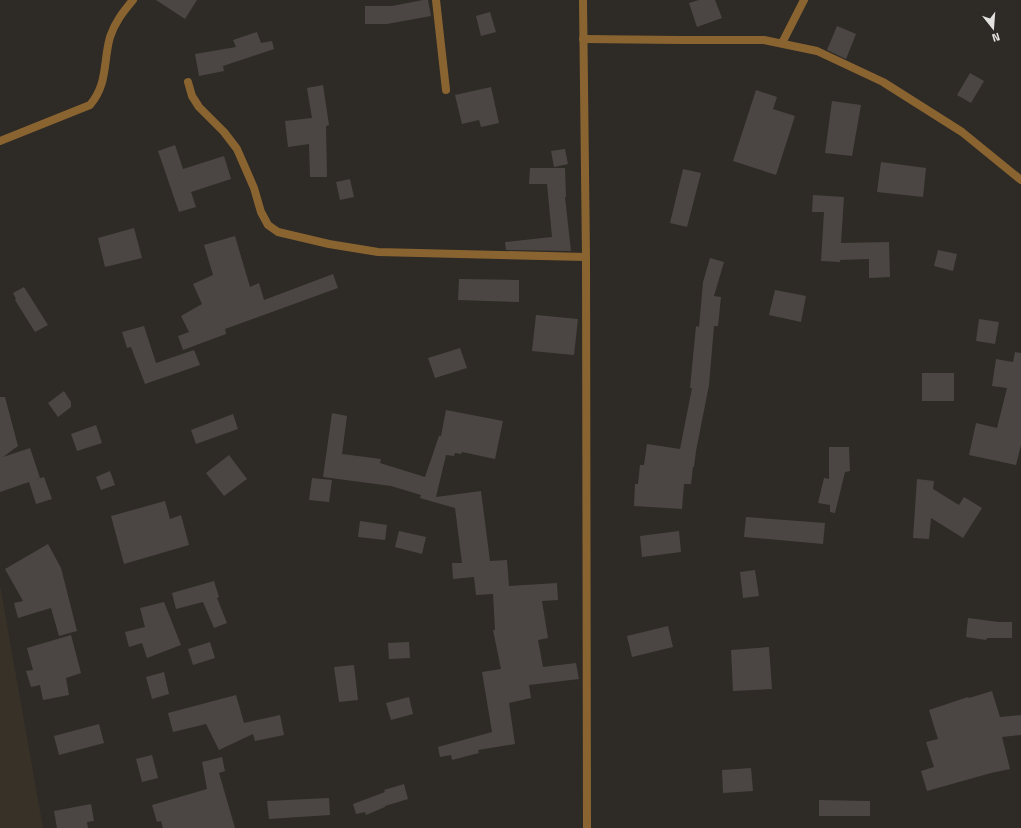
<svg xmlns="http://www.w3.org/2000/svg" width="1021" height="828" font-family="'Titillium Web',sans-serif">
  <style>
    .built { fill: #383128 }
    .building { fill: #4b4643 }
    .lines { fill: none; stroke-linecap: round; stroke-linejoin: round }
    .minor { stroke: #8a6430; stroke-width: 8 }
  </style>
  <rect width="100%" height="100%" fill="#2e2a26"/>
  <path class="built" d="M 0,585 L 43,828 L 0,828 Z"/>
  <g class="building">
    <path d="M 156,0 L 197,0 L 185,19 Z"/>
    <path d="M 423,0 L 428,0 L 431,16 L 387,24 L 365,24 L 365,6 L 392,6 Z"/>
    <path d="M 699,0 L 715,0 L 722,18 L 697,27 L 689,3 Z"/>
    <path d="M 490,12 L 496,32 L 481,36 L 476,16 Z"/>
    <path d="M 837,26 L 856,34 L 846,59 L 827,50 Z"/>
    <path d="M 257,32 L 261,43 L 272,41 L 274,49 L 223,66 L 224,71 L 199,76 L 195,54 L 236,47 L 233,40 Z"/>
    <path d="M 970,73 L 984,81 L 971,103 L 957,95 Z"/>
    <path d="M 323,85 L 329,125 L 326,126 L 327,177 L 310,177 L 309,144 L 288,147 L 285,121 L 312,118 L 307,88 Z"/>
    <path d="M 491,87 L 499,123 L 481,127 L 479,120 L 462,124 L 455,95 Z"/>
    <path d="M 756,90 L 777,97 L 773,109 L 795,116 L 776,175 L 733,161 Z"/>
    <path d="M 832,101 L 861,105 L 852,156 L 825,153 Z"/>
    <path d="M 175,145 L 183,169 L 224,156 L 231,179 L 191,192 L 196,207 L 179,212 L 158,151 Z"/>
    <path d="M 565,149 L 568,164 L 554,167 L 551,151 Z"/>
    <path d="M 881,162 L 926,168 L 923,197 L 877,192 Z"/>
    <path d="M 530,168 L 565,168 L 566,197 L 565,197 L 571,251 L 506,250 L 505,242 L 552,237 L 547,184 L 529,184 Z"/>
    <path d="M 683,169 L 701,173 L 687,227 L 670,223 Z"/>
    <path d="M 350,179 L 354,197 L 340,200 L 336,182 Z"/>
    <path d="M 813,195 L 844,197 L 841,243 L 889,242 L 890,277 L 869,278 L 869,259 L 840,260 L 840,262 L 821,261 L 824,212 L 812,212 Z"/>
    <path d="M 134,228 L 142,258 L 105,267 L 98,238 Z"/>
    <path d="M 235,236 L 250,287 L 259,283 L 264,300 L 333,274 L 338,288 L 225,329 L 226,334 L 183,350 L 178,336 L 189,332 L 181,316 L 202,304 L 193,284 L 213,275 L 204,245 Z"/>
    <path d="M 938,250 L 957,254 L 953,271 L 934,266 Z"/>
    <path d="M 710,258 L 724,262 L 714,296 L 721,297 L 718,326 L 714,326 L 709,385 L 696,451 L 694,467 L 693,467 L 691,484 L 684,484 L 682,509 L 634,506 L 635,484 L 638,484 L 640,465 L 644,465 L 647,444 L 680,449 L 692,388 L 690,388 L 696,326 L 699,327 L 703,282 Z"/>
    <path d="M 459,279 L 519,280 L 519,302 L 458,300 Z"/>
    <path d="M 24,287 L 48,325 L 35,332 L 15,300 L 16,299 L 13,293 Z"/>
    <path d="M 775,290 L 806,296 L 801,322 L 769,315 Z"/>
    <path d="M 536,315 L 578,319 L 574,355 L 532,351 Z"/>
    <path d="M 979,319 L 999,322 L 995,344 L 976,341 Z"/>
    <path d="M 144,326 L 156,363 L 194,350 L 200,365 L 145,384 L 131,347 L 127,348 L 122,332 Z"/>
    <path d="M 460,348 L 467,368 L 435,378 L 428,358 Z"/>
    <path d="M 1015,352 L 1021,353 L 1021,445 L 1016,465 L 969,455 L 976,423 L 997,428 L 1007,388 L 992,386 L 996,359 L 1013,362 Z"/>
    <rect x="922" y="373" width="32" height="28"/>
    <path d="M 64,391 L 71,402 L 71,407 L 58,417 L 48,403 Z"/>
    <path d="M 0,397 L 5,397 L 18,446 L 3,457 L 30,448 L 40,478 L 35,480 L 44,477 L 52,499 L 36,504 L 29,482 L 0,492 Z"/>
    <path d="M 446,410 L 503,421 L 495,459 L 462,452 L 461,454 L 455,453 L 454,456 L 446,455 L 436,497 L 481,491 L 490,561 L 507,560 L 509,586 L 557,583 L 558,600 L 542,601 L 548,638 L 538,640 L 543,667 L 576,663 L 579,679 L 529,685 L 531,698 L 509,703 L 515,744 L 478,750 L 479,753 L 452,760 L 451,755 L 440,757 L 438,747 L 492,732 L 482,672 L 501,669 L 493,630 L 495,630 L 493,594 L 476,595 L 474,577 L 453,579 L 452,563 L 462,563 L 455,508 L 420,498 L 421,495 L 391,486 L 323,477 L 332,413 L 347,416 L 342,454 L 381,459 L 380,463 L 425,477 L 439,436 L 441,436 Z"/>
    <path d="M 233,414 L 238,429 L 196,444 L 191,430 Z"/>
    <path d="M 96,425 L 102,443 L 77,451 L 71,434 Z"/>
    <path d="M 829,447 L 849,447 L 850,471 L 845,472 L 835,513 L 830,512 L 830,505 L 818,503 L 824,478 L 829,479 Z"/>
    <path d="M 229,455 L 247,479 L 224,496 L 206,473 Z"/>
    <path d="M 110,471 L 115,485 L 101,490 L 96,477 Z"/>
    <path d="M 312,478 L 332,480 L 329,502 L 309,500 Z"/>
    <path d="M 917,479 L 934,481 L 933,489 L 959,505 L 964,497 L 982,508 L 963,538 L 931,518 L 929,539 L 913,538 Z"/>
    <path d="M 165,501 L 170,519 L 181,515 L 189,545 L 124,564 L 111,516 Z"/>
    <path d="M 746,517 L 825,523 L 823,544 L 744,537 Z"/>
    <path d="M 360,521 L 387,525 L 385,540 L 358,537 Z"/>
    <path d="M 399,531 L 426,537 L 422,554 L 395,547 Z"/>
    <path d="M 679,531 L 681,552 L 642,557 L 640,536 Z"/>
    <path d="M 48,544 L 61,568 L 77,631 L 59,636 L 51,608 L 18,618 L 14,603 L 23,601 L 5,569 Z"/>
    <path d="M 755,570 L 759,596 L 743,598 L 740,572 Z"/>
    <path d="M 214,581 L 219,597 L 217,598 L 227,623 L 214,628 L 203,602 L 176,609 L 172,593 Z"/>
    <path d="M 164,602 L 181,645 L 147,658 L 142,643 L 129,647 L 125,632 L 145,627 L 140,608 Z"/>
    <path d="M 968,618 L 999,622 L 1012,622 L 1012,638 L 987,638 L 986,640 L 966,637 Z"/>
    <path d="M 668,626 L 673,647 L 632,657 L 627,636 Z"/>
    <path d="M 71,635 L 81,673 L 66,678 L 69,695 L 43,700 L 40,685 L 31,687 L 26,671 L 33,670 L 27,648 Z"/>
    <path d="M 210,642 L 215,658 L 193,665 L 188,649 Z"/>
    <path d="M 409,642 L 410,658 L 389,659 L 388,643 Z"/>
    <path d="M 769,647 L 772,689 L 733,691 L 731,650 Z"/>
    <path d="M 354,665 L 358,700 L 339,702 L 334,667 Z"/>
    <path d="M 164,672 L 169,694 L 152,699 L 146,677 Z"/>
    <path d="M 992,691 L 1000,717 L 1021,715 L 1021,735 L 1002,737 L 1010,769 L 991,773 L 927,791 L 921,771 L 934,767 L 926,742 L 938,739 L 929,710 L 968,697 L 969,698 Z"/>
    <path d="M 236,695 L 244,723 L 280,715 L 284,735 L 255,741 L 253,734 L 219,750 L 206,724 L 173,732 L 168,713 Z"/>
    <path d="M 409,697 L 413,714 L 391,720 L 386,703 Z"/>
    <path d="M 99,724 L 104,743 L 59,755 L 54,736 Z"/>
    <path d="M 152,755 L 158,778 L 142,782 L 136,759 Z"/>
    <path d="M 222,757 L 225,771 L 219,773 L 235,828 L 163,828 L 161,821 L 157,822 L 152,805 L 207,789 L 202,762 Z"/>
    <path d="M 751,768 L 753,791 L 723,793 L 722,770 Z"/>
    <path d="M 404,784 L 408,799 L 385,806 L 385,807 L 366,815 L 365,812 L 356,814 L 353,804 L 385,792 L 384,790 Z"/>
    <path d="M 329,798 L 330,815 L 269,819 L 267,801 Z"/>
    <path d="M 819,800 L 870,801 L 870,816 L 819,816 Z"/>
    <path d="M 91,804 L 94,821 L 87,822 L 88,828 L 57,828 L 54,811 Z"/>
  </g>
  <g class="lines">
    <g class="minor">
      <path d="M 436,0 L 446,90"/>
      <path d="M 583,0 L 586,257 L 587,828"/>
      <path d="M 583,39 L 680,40 L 764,40 L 817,51 L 883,82 L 962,132 L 1021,180"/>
      <path d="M 782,43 L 804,0"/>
      <path d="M 188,82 L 192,96 L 199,107 L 224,132 L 237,149 L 254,188 L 261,212 L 268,225 L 278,232 L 329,244 L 378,252 L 586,257"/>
      <path d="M 0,141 L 90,105 C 108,84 103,62 110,37 C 115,22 123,12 133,0"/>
    </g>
  </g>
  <g transform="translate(993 28) rotate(163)" stroke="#2e2a26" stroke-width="3" paint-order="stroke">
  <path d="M0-3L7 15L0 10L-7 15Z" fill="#e4e2e0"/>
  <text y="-6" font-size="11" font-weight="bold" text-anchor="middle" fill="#e4e2e0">N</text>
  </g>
</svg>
